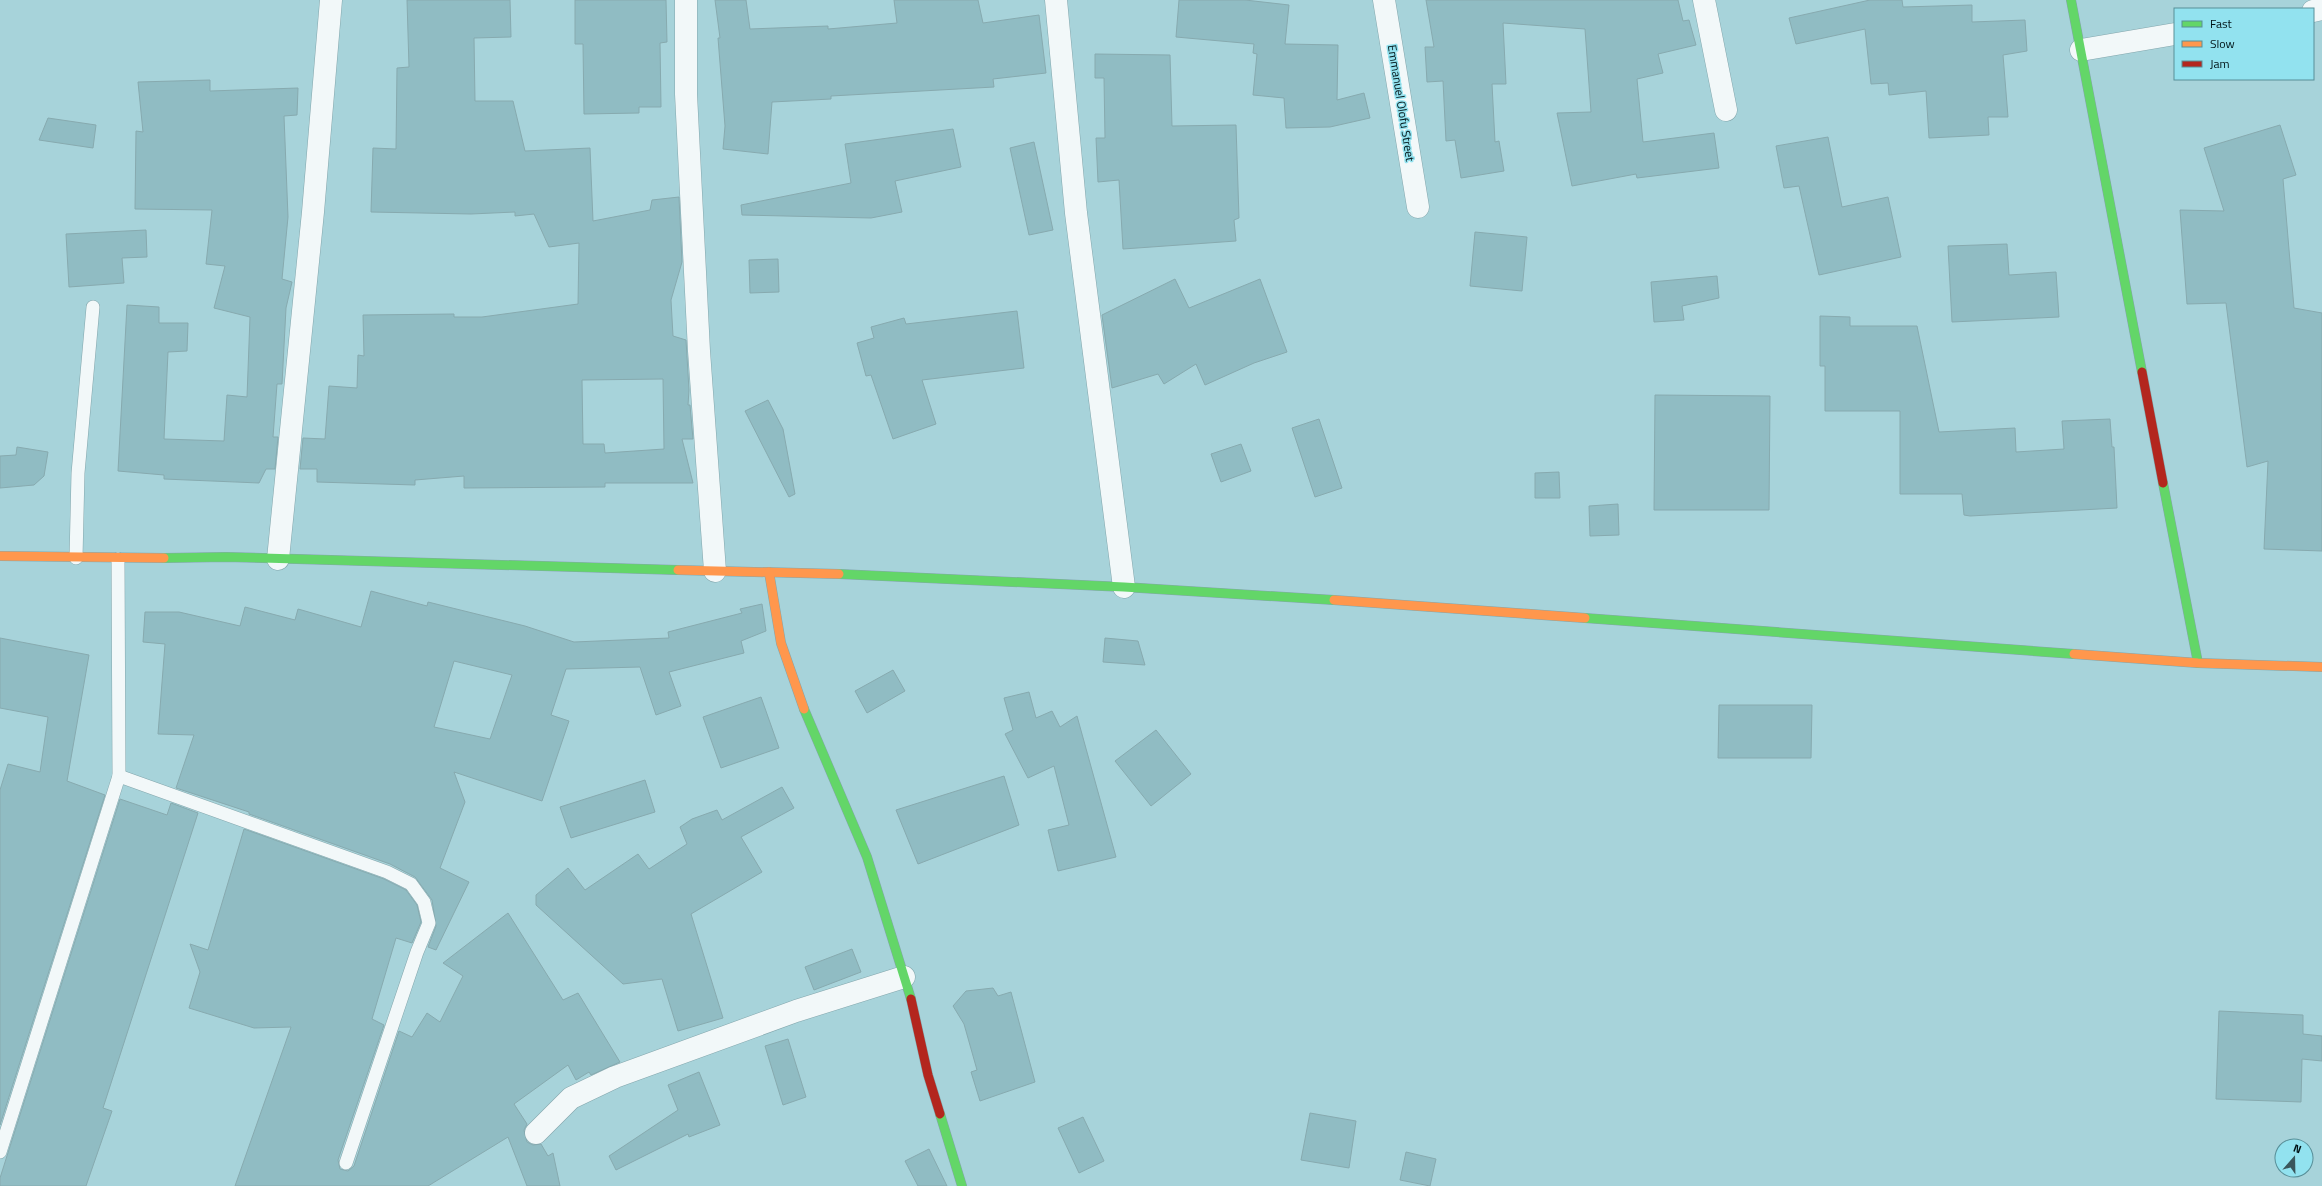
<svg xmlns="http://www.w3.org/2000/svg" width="2322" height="1186" font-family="'Titillium Web',sans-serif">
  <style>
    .building { fill: #90bcc3; stroke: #87aaaf; fill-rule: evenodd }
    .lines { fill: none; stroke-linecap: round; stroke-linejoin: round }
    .lane-casing { stroke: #83a6ac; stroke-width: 14 }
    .street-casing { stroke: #83a6ac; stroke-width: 23 }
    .fast-casing { stroke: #83a6ac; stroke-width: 10 }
    .slow-casing { stroke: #83a6ac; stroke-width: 10 }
    .jam-casing { stroke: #83a6ac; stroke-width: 10 }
    .lane { stroke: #f2f8f9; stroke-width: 13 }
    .street { stroke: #f2f8f9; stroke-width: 22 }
    .fast { stroke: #63d668; stroke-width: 9 }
    .slow { stroke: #ff974d; stroke-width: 9 }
    .jam { stroke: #b3261e; stroke-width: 9 }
    .labels { text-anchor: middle; stroke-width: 3; stroke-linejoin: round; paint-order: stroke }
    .street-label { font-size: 12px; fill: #001316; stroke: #92e2ef }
  </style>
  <rect width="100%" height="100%" fill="#a7d3da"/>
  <g class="building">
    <path d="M 407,0 L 510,0 L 511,37 L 474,38 L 475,101 L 513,101 L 525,151 L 590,148 L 593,221 L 650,210 L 652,200 L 679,197 L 682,262 L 671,300 L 673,336 L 686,340 L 689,390 L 688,405 L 690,405 L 693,439 L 682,439 L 693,483 L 605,483 L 605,487 L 464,488 L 464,476 L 415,480 L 415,485 L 317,482 L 317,469 L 300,469 L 303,438 L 325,439 L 329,386 L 357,388 L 358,355 L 364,356 L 363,315 L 454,314 L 454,317 L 482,317 L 578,304 L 579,243 L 549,247 L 534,214 L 515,216 L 515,212 L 471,214 L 371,212 L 373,148 L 396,149 L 397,68 L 409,67 ZM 663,379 L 664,449 L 605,453 L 604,444 L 583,444 L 582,380 Z"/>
    <path d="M 575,0 L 666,0 L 667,42 L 660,43 L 661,107 L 639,107 L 639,113 L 584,114 L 583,44 L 575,44 Z"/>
    <path d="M 715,0 L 746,0 L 750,29 L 828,26 L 828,29 L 897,23 L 894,0 L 978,0 L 983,23 L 1039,15 L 1046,73 L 993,79 L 994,87 L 831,96 L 831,99 L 772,102 L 768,154 L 723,149 L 725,126 L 718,38 L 720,38 Z"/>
    <path d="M 1179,0 L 1245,0 L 1289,5 L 1285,44 L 1338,45 L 1337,100 L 1364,93 L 1370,118 L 1330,127 L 1286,128 L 1284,98 L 1253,95 L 1257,54 L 1253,53 L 1254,44 L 1176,37 Z"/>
    <path d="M 1426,0 L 1678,0 L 1683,21 L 1689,20 L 1696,45 L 1658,54 L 1663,73 L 1637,79 L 1643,142 L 1714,133 L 1719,168 L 1637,178 L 1636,174 L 1572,186 L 1557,113 L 1591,112 L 1585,29 L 1503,23 L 1506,84 L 1492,84 L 1495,142 L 1499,141 L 1504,171 L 1461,178 L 1455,140 L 1446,141 L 1443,81 L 1427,82 L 1425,47 L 1434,47 Z"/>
    <path d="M 1870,0 L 1902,0 L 1903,7 L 1972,5 L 1972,22 L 2025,20 L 2027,51 L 2003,55 L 2008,117 L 1988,117 L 1989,135 L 1929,138 L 1926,91 L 1889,95 L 1888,83 L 1871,84 L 1865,29 L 1796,44 L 1789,18 Z"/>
    <path d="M 1095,54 L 1170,55 L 1172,126 L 1236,125 L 1239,218 L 1234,220 L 1236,241 L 1123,249 L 1119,180 L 1098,182 L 1096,138 L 1105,138 L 1104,78 L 1095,78 Z"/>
    <path d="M 210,80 L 210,91 L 298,88 L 297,115 L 284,116 L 288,217 L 282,279 L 292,282 L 286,308 L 282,384 L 277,384 L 273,437 L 278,437 L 275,469 L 266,469 L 259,483 L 164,479 L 164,475 L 118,471 L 127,305 L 159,307 L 159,323 L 188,323 L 187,351 L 168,352 L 164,439 L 224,441 L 227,395 L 247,397 L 250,317 L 214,308 L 225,266 L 206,264 L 212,210 L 135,209 L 136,131 L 143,132 L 138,82 Z"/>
    <path d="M 48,118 L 96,125 L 93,148 L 39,140 Z"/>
    <path d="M 2280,125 L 2296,175 L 2283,179 L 2294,308 L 2322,313 L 2322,551 L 2264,549 L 2268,461 L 2247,467 L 2226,303 L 2187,304 L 2180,210 L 2224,211 L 2204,148 Z"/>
    <path d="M 953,129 L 961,167 L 895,181 L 902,212 L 871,218 L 742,215 L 741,205 L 851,183 L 845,144 Z"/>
    <path d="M 1828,137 L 1842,207 L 1888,197 L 1901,257 L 1819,275 L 1799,186 L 1784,188 L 1776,146 Z"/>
    <path d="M 1034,142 L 1053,230 L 1029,235 L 1010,148 Z"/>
    <path d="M 146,230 L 147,257 L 122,258 L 124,283 L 69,287 L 66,234 Z"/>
    <path d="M 1475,232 L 1527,237 L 1522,291 L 1470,286 Z"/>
    <path d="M 2007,244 L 2009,275 L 2056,272 L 2059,317 L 1952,322 L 1948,246 Z"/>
    <path d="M 778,259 L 779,292 L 750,293 L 749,260 Z"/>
    <path d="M 1717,276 L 1719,298 L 1682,306 L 1684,320 L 1654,322 L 1651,282 Z"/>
    <path d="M 1175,279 L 1189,308 L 1260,279 L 1287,352 L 1254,363 L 1205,385 L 1196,364 L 1164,384 L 1158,374 L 1112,388 L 1102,315 Z"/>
    <path d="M 1017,311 L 1024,368 L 922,380 L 936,424 L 893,439 L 871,375 L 866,376 L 857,343 L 874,338 L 871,327 L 904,318 L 906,324 Z"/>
    <path d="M 1820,316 L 1850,317 L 1850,326 L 1917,326 L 1939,432 L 2015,428 L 2016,452 L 2064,449 L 2062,421 L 2110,419 L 2112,447 L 2114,447 L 2117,508 L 1970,516 L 1964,515 L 1962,494 L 1900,494 L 1900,411 L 1825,411 L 1825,366 L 1820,366 Z"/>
    <path d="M 1655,395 L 1770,396 L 1769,510 L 1654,510 Z"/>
    <path d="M 768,400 L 783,429 L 795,494 L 789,497 L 745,411 Z"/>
    <path d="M 1319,419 L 1342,488 L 1315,497 L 1292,428 Z"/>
    <path d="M 1241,444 L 1251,471 L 1221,482 L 1211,454 Z"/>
    <path d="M 17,447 L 48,452 L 44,476 L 34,485 L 0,488 L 0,456 L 16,455 Z"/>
    <path d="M 1559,472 L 1560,498 L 1535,498 L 1535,473 Z"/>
    <path d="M 1618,504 L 1619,535 L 1590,536 L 1589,506 Z"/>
    <path d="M 371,591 L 427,606 L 428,602 L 525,626 L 574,642 L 669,638 L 668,632 L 742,613 L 740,609 L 762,604 L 766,631 L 741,641 L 744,653 L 669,672 L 681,706 L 656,715 L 640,667 L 566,669 L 551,715 L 569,721 L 542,801 L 454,772 L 465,802 L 440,868 L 469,882 L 436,950 L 428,947 L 436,926 L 432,900 L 415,877 L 390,864 L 249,814 L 249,812 L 176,788 L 194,735 L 158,734 L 165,644 L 143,642 L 145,612 L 179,612 L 240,626 L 245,607 L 295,620 L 298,609 L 361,627 ZM 454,661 L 512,675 L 490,739 L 434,727 Z"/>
    <path d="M 0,638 L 89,655 L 67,781 L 105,795 L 0,1125 L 0,790 L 8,764 L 40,772 L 48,717 L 0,708 Z"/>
    <path d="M 1105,638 L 1138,641 L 1145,665 L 1103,662 Z"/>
    <path d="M 893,670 L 905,691 L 867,713 L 855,691 Z"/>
    <path d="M 1029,692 L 1036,718 L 1052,711 L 1060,727 L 1077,716 L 1116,857 L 1058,871 L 1048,830 L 1069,825 L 1054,766 L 1028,778 L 1005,734 L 1013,730 L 1004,698 Z"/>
    <path d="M 761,697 L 779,748 L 721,768 L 703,717 Z"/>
    <path d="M 1719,705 L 1812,705 L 1811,758 L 1718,758 Z"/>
    <path d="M 1156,730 L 1191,774 L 1151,806 L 1115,761 Z"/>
    <path d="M 1004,776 L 1019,825 L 918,864 L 896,810 Z"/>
    <path d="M 645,780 L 655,812 L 571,838 L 560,807 Z"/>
    <path d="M 782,787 L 794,808 L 741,837 L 762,872 L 691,914 L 723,1018 L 678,1031 L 662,979 L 623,984 L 536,905 L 536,895 L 568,868 L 585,890 L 638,854 L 649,869 L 687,844 L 680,827 L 692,819 L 717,810 L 722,820 Z"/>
    <path d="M 120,799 L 167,815 L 171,803 L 198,813 L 103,1108 L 112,1111 L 86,1186 L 0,1186 L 0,1178 Z"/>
    <path d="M 244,829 L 384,879 L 406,890 L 417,905 L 421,922 L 412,943 L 396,938 L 372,1019 L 384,1025 L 338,1160 L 340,1169 L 348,1171 L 354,1166 L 399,1031 L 412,1037 L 427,1013 L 440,1022 L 463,976 L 443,963 L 508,913 L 563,1000 L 578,993 L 620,1062 L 591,1075 L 589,1072 L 576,1080 L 568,1065 L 514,1104 L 527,1124 L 524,1130 L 527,1142 L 533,1145 L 541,1144 L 548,1156 L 553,1153 L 560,1186 L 527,1186 L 508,1137 L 428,1186 L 235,1186 L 291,1027 L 254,1028 L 189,1008 L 200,972 L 190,944 L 208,950 Z"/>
    <path d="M 852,949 L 861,972 L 814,990 L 805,967 Z"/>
    <path d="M 993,988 L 998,996 L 1011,992 L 1035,1082 L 980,1101 L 971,1072 L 977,1070 L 964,1024 L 953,1006 L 966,991 Z"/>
    <path d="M 2219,1011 L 2303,1015 L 2303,1034 L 2322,1036 L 2322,1061 L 2302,1059 L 2301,1102 L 2216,1099 Z"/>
    <path d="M 788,1039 L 806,1097 L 783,1105 L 765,1046 Z"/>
    <path d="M 699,1072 L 720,1125 L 689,1137 L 688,1134 L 616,1170 L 609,1156 L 678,1110 L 668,1085 Z"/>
    <path d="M 1310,1113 L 1356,1121 L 1349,1168 L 1301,1160 Z"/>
    <path d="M 1083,1117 L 1104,1161 L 1079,1173 L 1058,1128 Z"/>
    <path d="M 929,1149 L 947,1186 L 918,1186 L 905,1161 Z"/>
    <path d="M 1406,1152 L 1436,1159 L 1430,1186 L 1400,1180 Z"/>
  </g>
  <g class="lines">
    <defs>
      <g id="lane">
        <path d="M 76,558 L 78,473 L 93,307"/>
        <path d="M 119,776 L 387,872 L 411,884 L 424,902 L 429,923 L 417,952 L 346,1163"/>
        <path d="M 0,1152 L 119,776 L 118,559"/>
      </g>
      <g id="street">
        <path d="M 686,0 L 686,94 L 699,351 L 715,571"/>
        <path d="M 1056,0 L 1076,213 L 1124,587"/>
        <path d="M 1384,0 L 1418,207"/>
        <path d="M 1704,0 L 1726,110"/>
        <path d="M 2313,11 L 2322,9"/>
        <path d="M 2081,50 L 2175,34"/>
        <path d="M 278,559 L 313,212 L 331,0"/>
        <path d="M 536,1133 L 571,1098 L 615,1077 L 796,1011 L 904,977"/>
      </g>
      <g id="fast">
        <path d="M 2071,0 L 2142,372"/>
        <path d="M 2163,483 L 2198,663"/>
        <path d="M 164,558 L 226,557 L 678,570"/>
        <path d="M 839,574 L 1124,587 L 1334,600"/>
        <path d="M 1585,618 L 2074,654"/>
        <path d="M 804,709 L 867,857 L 911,999"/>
        <path d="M 940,1114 L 962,1186"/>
      </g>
      <g id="slow">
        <path d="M 0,556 L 164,558"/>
        <path d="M 678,570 L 839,574"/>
        <path d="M 769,572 L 781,643 L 804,709"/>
        <path d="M 1334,600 L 1585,618"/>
        <path d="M 2074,654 L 2198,663 L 2322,667"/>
      </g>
      <g id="jam">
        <path d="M 2142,372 L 2163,483"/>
        <path d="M 911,999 L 928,1075 L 940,1114"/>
      </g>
    </defs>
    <use href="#lane" class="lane-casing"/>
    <use href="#street" class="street-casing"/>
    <use href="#fast" class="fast-casing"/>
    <use href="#slow" class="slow-casing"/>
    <use href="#jam" class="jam-casing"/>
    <use href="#lane" class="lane"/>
    <use href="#street" class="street"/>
    <use href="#fast" class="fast"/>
    <use href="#slow" class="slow"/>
    <use href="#jam" class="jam"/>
  </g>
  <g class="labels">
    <g class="street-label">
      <text transform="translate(1401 103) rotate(81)" y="4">Emmanuel Olofu Street</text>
    </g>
  </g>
  <rect x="2174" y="8" width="140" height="72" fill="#92e2ef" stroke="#588f98"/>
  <rect x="2182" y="21" width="20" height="6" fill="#63d668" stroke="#588f98"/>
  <text x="2210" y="28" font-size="12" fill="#001316">Fast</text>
  <rect x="2182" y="41" width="20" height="6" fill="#ff974d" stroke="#588f98"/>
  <text x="2210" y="48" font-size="12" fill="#001316">Slow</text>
  <rect x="2182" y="61" width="20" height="6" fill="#b3261e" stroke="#588f98"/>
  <text x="2210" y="68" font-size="12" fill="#001316">Jam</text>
  <g transform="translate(2294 1158) rotate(20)"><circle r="19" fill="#92e2ef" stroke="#588f98"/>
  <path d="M0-3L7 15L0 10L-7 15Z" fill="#3a565b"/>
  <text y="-6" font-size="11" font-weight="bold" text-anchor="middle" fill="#001316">N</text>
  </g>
</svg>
